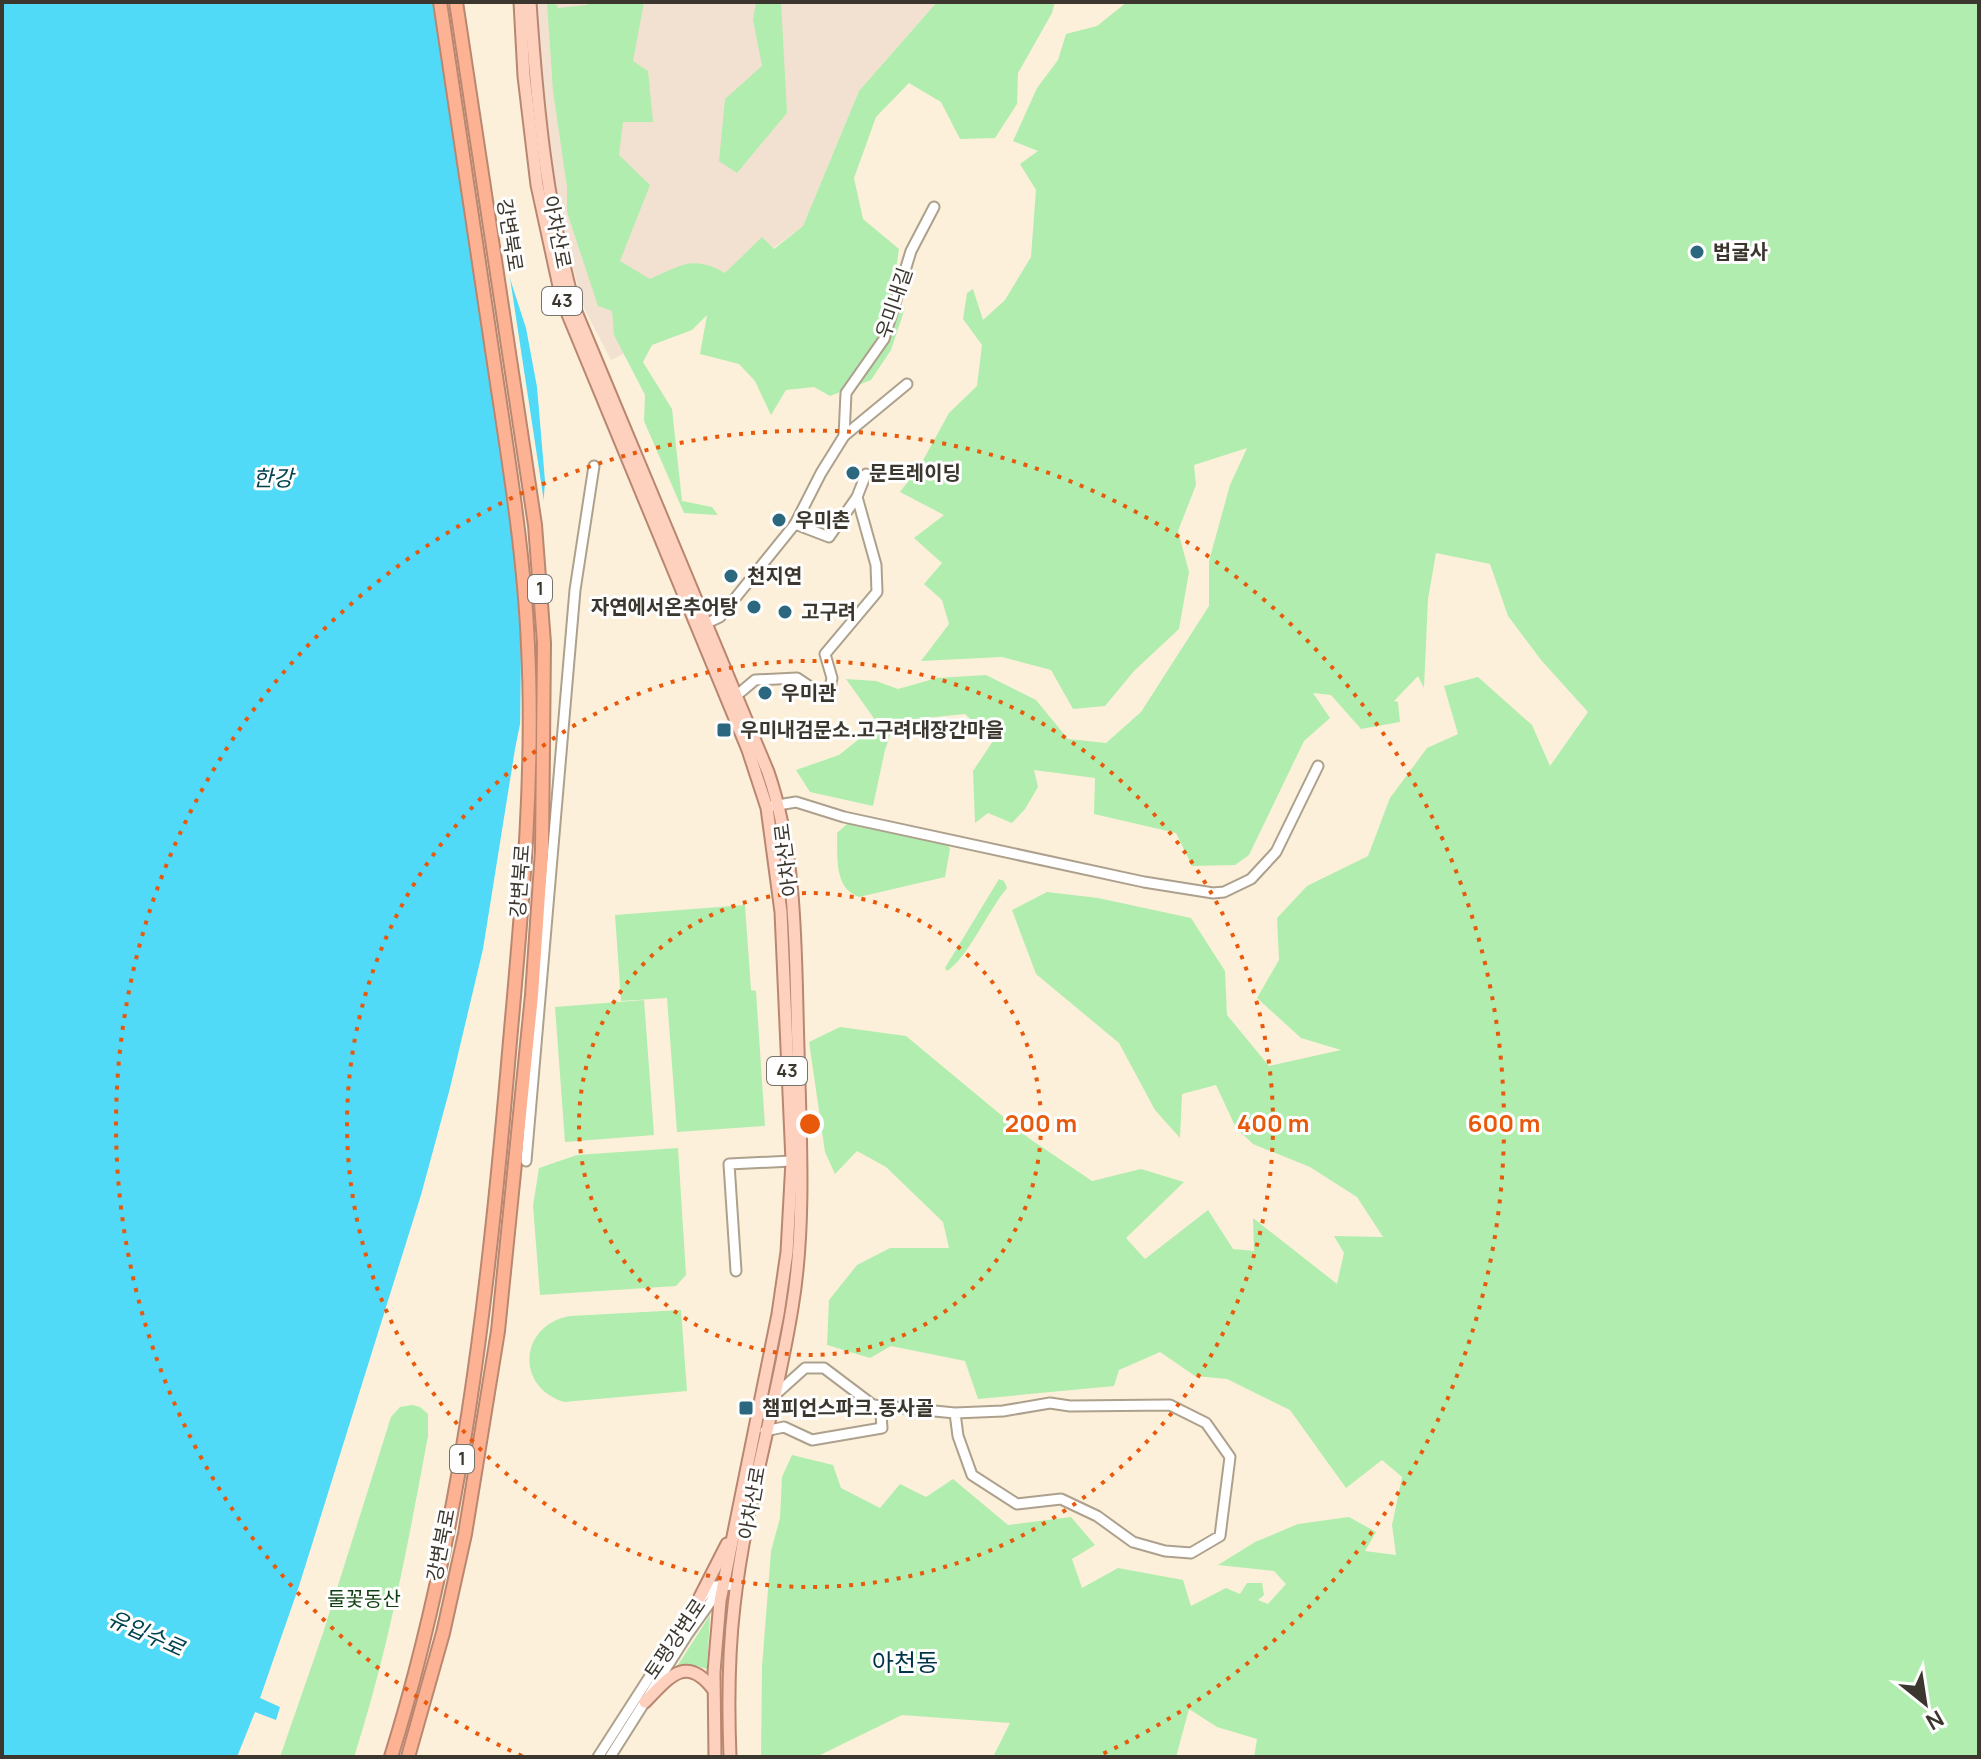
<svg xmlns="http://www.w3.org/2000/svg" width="1981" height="1759" font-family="Manrope,'Noto Sans KR',sans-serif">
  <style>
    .commercial { fill: #f2e1d0 }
    .green { fill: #b1edae }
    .water { fill: #50daf8 }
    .pier { fill: #fcf0da }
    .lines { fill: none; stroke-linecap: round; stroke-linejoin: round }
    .minor-casing { stroke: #ada18d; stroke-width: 13 }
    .major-casing { stroke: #b98770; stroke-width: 15 }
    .highway-casing { stroke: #b98770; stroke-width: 16 }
    .minor { stroke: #fff; stroke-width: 9 }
    .major { stroke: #fed1bf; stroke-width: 11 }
    .highway { stroke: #fdb294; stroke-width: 12 }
    .ring { fill: none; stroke: #e8590c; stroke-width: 4; stroke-dasharray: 4 8 }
    .poi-dot { fill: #2b677f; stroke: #fefefe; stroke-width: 3 }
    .labels { text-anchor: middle; stroke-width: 6; stroke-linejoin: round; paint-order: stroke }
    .shield { fill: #fefefe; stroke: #76736c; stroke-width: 2 }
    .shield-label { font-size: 18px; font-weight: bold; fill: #3b372e }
    .street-label { font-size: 20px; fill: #3b372e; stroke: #fefefe }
    .poi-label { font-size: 20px; font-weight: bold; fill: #3b372e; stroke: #fefefe; text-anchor: start }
    .park-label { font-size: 20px; fill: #104011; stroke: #fefefe }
    .water-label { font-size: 22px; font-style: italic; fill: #00424e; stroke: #fefefe }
    .quarter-label { font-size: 24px; fill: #003547; stroke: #fefefe }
    .centre { fill: #e8590c; stroke: #fefefe; stroke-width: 4 }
    .ring-label { font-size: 24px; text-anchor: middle; font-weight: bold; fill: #e8590c; stroke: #fefefe; stroke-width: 6; stroke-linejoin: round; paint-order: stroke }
  </style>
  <rect width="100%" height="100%" fill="#fcf0da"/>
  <path class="commercial" d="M 535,2 L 937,2 L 859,91 L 803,226 L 644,344 L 611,360 L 584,308 L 556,205 Z"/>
  <g class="green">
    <path d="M 547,2 L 555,2 L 558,8 L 587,5 L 589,2 L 644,2 L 633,61 L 648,71 L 653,122 L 623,122 L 619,155 L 650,185 L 620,261 L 650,279 C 682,265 692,255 725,273 L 762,237 L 774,249 L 803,226 L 859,91 L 937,2 L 1055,2 L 1052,13 L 1018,73 L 1017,104 L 995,138 L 960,139 L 941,102 L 909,83 L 876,117 L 854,178 L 863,219 L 899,249 L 892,296 L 905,308 L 891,350 L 871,380 L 830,396 L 814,387 L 786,390 L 771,415 L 755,381 L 739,364 L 700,354 L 707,315 L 692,330 L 652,345 L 643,362 L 672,409 L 682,501 L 712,507 L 718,515 L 684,513 L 644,421 L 645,395 L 614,335 L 612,311 L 598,306 L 567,212 L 567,187 L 553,91 Z"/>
    <path d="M 756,2 L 781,2 L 787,113 L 737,173 L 719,161 L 725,99 L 762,66 L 753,20 Z"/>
    <path d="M 1127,2 L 1979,2 L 1979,1757 L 1254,1757 L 1257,1739 L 1217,1727 L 1189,1709 L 1176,1757 L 993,1757 L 1010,1723 L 902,1715 L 816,1757 L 761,1757 L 762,1667 L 771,1551 L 780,1518 L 782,1477 L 792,1455 L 833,1465 L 841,1488 L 880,1508 L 900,1484 L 926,1497 L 953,1479 L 1008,1525 L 1071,1517 L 1095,1545 L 1072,1559 L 1082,1588 L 1118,1568 L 1183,1580 L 1191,1606 L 1226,1588 L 1240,1594 L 1247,1583 L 1262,1583 L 1264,1595 L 1258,1600 L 1268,1604 L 1286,1584 L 1274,1571 L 1218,1565 L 1255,1542 L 1298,1524 L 1349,1517 L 1376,1532 L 1365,1551 L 1396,1555 L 1392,1525 L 1402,1477 L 1382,1460 L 1346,1488 L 1290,1410 L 1227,1379 L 1195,1376 L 1160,1352 L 1119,1370 L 1114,1386 L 978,1399 L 965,1361 L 891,1346 L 870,1358 L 827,1345 L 829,1300 L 857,1265 L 890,1248 L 949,1248 L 943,1222 L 886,1167 L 857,1151 L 835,1174 L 825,1152 L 809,1042 L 840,1027 L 906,1036 L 1030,1139 L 1092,1181 L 1141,1169 L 1184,1182 L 1126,1238 L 1145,1259 L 1208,1210 L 1233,1249 L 1254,1251 L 1253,1218 L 1337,1284 L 1344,1253 L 1334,1236 L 1383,1237 L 1357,1197 L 1310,1167 L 1253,1144 L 1236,1128 L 1216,1085 L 1182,1094 L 1180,1138 L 1155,1110 L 1119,1043 L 1036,974 L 1012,910 L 1047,892 L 1098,898 L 1191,918 L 1225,971 L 1227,1015 L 1269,1066 L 1341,1050 L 1301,1038 L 1257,998 L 1279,960 L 1277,918 L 1307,886 L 1368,856 L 1390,798 L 1427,748 L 1458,734 L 1444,686 L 1478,677 L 1532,725 L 1550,766 L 1588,712 L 1541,660 L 1508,616 L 1490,564 L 1436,553 L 1428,599 L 1424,688 L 1418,676 L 1394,701 L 1398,702 L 1400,722 L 1361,729 L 1331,695 L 1313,693 L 1330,718 L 1304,741 L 1249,855 L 1235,865 L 1192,866 L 1176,833 L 1094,814 L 1095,778 L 1034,770 L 1038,787 L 1025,809 L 1012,823 L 988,813 L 975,823 L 973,771 L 993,741 L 965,714 L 895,721 L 885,750 L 873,806 L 810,792 L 796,770 L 839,755 L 878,724 L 846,679 L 876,681 L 898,689 L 937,678 L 986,675 L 1036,700 L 1068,739 L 1106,743 L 1141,712 L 1209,606 L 1209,561 L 1230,485 L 1247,448 L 1194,465 L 1196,485 L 1178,531 L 1189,572 L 1179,629 L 1134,671 L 1105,706 L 1073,709 L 1051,670 L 1002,657 L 921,661 L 949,624 L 942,600 L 924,584 L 942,563 L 914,538 L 944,515 L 900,492 L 921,464 L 949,413 L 977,386 L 982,345 L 963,319 L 967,293 L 973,289 L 983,320 L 1005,300 L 1031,257 L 1036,190 L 1020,164 L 1038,151 L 1013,141 L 1037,88 L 1058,60 L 1066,34 L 1097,26 Z"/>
    <path d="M 848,823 L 947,844 L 950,849 L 945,877 L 859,897 C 833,888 838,855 837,833 Z"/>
    <path d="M 999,879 L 1004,881 L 1007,888 C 989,909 967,959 947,971 L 945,968 Z"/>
    <path d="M 745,905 L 751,990 L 756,991 L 765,1126 L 677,1132 L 667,998 L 621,1001 L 615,915 Z"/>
    <path d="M 644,1000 L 654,1135 L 565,1142 L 555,1007 Z"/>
    <path d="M 678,1148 L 686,1275 L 676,1286 L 540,1295 L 533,1206 L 539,1168 L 577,1155 Z"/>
    <path d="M 681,1310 L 687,1391 L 564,1402 C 515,1387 519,1325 570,1316 Z"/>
    <path d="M 412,1405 L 420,1407 L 428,1414 L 428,1436 C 408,1544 388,1652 354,1757 L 280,1757 L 323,1633 L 391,1417 L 400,1407 Z"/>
    <path d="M 710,1615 L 707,1669 L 697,1666 L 676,1668 Z"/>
  </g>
  <path class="water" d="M 2,2 L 464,2 L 502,254 L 526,328 L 537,387 L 545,481 L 532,665 L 515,749 L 483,949 L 450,1088 L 421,1195 L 299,1586 L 260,1698 L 280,1707 L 276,1720 L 255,1712 L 237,1757 L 2,1757 Z"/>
  <path class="pier" d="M 433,2 L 468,2 L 546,515 L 536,665 L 520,742 L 521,648 L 513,531 L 481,307 Z"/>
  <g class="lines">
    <defs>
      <g id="minor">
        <path d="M 844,436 L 907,384"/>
        <path d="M 795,524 L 829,537 L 857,497 L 866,474"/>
        <path d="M 701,626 L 720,617 L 795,524 L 821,473 L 844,436 L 846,393 L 884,339 L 911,251 L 934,207"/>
        <path d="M 736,696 L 755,680 L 797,678 L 818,692 L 829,694 L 832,678 L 825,654 L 877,592 L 876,565 L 857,497"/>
        <path d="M 772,806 L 796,802 L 844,817 L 1144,882 L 1213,893 L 1224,892 L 1251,879 L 1276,852 L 1318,766"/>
        <path d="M 526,1161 L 575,590 L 594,466"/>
        <path d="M 736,1271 L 729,1164 L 792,1161"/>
        <path d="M 873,1405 L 955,1413 L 958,1436 L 972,1475 L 1017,1504 L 1061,1499 L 1097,1516 L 1133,1542 L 1165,1551 L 1191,1553 L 1220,1536 L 1230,1457 L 1206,1423 L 1170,1405 L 1070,1406 L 1050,1403 L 1003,1411 L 955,1413"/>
        <path d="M 765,1431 L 784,1427 L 812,1440 L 882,1428 L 881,1414 L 873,1405 L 824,1368 L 805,1368 L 775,1395"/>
        <path d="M 598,1757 L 697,1603 L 713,1586 L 737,1585"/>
        <path d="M 610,1757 L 687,1635 L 722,1586"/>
      </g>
      <g id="major">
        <path d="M 520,2 L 524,76 L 537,185 L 562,300 L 748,750 L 767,808 L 781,912 L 792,1161 L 787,1252 L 778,1314 L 720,1601 L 714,1672 L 715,1757"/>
        <path d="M 530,2 C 537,107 547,211 576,312 L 768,772 C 798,859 795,957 798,1048 C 800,1131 806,1226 792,1308 C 776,1408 745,1505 734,1606 C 728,1657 728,1706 730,1757"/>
        <path d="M 697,1603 L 727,1544"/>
        <path d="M 645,1702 C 669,1677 686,1654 713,1689"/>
      </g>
      <g id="highway">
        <path d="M 391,1757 C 461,1532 488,1298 508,1064 C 520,926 535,785 528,646 C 524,551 508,457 494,363 C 476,243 458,122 440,2"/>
        <path d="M 408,1757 L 443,1633 L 465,1534 L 498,1331 L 532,995 L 542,850 L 544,643 L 535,525 L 456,2"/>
      </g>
    </defs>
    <use href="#minor" class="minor-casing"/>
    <use href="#major" class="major-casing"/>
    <use href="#highway" class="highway-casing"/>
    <use href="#minor" class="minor"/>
    <use href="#major" class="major"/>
    <use href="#highway" class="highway"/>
  </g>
  <g class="ring">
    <circle cx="810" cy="1124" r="231"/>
    <circle cx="810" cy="1124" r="463"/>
    <path d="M522 1756A694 694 0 1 1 1098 1756"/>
  </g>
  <g class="poi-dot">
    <circle cx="1697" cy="252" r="8"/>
    <circle cx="853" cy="473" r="8"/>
    <circle cx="779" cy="520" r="8"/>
    <circle cx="731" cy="576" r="8"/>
    <circle cx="754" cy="607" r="8"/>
    <circle cx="785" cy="612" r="8"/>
    <circle cx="765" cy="693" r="8"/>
    <rect x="716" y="722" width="16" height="16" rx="4"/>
    <rect x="738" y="1400" width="16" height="16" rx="4"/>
  </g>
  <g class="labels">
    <g class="shield">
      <rect x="542" y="287" width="40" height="28" rx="6"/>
      <rect x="528" y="575" width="24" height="28" rx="6"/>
      <rect x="767" y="1057" width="40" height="28" rx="6"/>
      <rect x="450" y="1445" width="24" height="28" rx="6"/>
    </g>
    <g class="shield-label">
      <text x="562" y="307">43</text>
      <text x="540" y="595">1</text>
      <text x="787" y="1077">43</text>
      <text x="462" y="1465">1</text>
    </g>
    <g class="street-label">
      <text transform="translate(557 232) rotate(79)" y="7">아차산로</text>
      <text transform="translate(510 235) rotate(81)" y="7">강변북로</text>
      <text transform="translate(894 303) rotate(-71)" y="7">우미내길</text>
      <text transform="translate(786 860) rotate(-97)" y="7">아차산로</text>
      <text transform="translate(520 881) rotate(-86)" y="7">강변북로</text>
      <text transform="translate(752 1503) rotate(-80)" y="7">아차산로</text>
      <text transform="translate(441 1545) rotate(-79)" y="7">강변북로</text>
      <text transform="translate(675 1639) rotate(-56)" y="7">토평강변로</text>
    </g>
    <g class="poi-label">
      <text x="1713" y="259">법굴사</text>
      <text x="869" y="480">문트레이딩</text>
      <text x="795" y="527">우미촌</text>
      <text x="747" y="583">천지연</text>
      <text x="738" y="614" text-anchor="end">자연에서온추어탕</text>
      <text x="801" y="619">고구려</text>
      <text x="781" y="700">우미관</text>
      <text x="740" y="737">우미내검문소.고구려대장간마을</text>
      <text x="762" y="1415">챔피언스파크.동사골</text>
    </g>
    <g class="park-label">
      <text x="364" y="1606">둘꽃동산</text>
    </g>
    <g class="water-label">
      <text x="273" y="486">한강</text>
      <text transform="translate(146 1633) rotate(24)" y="8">유입수로</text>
    </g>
    <g class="quarter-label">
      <text x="905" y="1671">아천동</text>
    </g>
  </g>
  <circle cx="810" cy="1124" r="12" class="centre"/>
  <g class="ring-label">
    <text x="1041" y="1132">200 m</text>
    <text x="1273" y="1132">400 m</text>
    <text x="1504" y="1132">600 m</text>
  </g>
  <rect width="1981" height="1759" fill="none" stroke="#3b372e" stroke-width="8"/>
  <g transform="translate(1925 1703) rotate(150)" stroke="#fefefe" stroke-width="6" paint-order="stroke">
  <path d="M0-6L14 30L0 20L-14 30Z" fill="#3b372e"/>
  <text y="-12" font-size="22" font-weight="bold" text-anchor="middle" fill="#3b372e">N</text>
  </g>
</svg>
